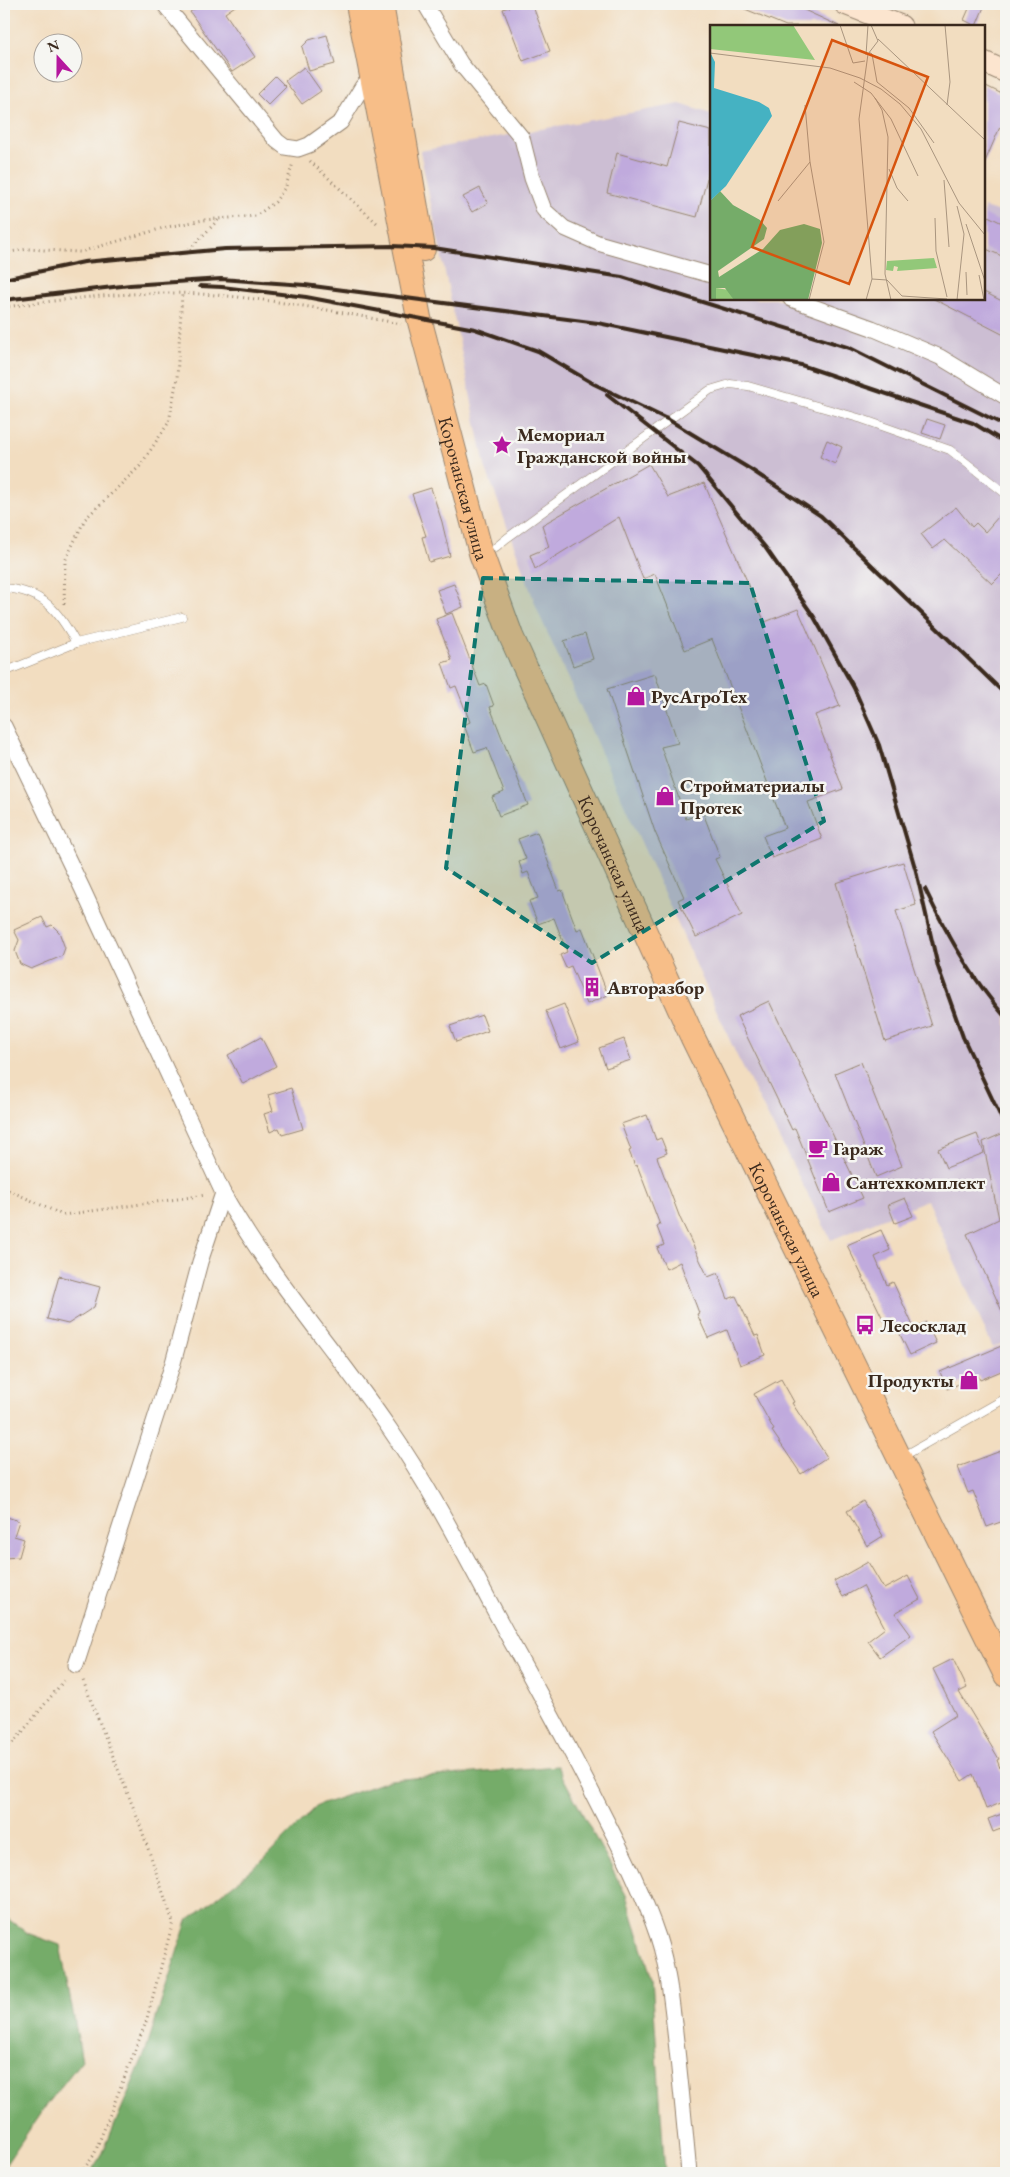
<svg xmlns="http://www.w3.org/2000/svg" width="1010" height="2177" font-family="'EB Garamond',serif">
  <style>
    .industrial { fill: #ccbed3 }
    .forest { fill: #75ac69; stroke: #586b44 }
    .building { fill: #c0aadd }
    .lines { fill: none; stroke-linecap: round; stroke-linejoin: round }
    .lane-casing { stroke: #96846f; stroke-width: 9 }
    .street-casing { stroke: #96846f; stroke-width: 17 }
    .secondary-casing { stroke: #96846f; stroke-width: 23 }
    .primary-casing { stroke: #96846f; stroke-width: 26 }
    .path { stroke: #96846f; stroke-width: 3; stroke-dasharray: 1 4; stroke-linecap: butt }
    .lane { stroke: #fff; stroke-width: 8 }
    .street { stroke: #fff; stroke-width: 15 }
    .secondary { stroke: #fce5cf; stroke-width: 21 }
    .primary { stroke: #f7be88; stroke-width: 24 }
    .rail { stroke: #3b2a1e; stroke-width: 4 }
    .marked { fill: #0f766e; fill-opacity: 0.2; stroke: #0f766e; stroke-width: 4; stroke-dasharray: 10 6; stroke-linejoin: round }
    .labels { text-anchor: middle; stroke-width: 5; stroke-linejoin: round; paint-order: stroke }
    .poi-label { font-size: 19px; font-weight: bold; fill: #3b2a1e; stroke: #f6f6f2; text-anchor: start }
    .street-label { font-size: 19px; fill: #3b2a1e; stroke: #f6f6f2 }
    .inset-road { fill: none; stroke: #a9957f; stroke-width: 1 }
    .view { fill: #d7540e; fill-opacity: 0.15; stroke: #d7540e; stroke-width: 2.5 }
    .inset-edge { fill: none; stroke: #3b2a1e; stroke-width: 2.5 }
  </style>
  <rect width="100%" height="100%" fill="#f6f6f2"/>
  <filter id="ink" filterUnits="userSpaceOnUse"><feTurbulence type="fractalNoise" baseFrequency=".02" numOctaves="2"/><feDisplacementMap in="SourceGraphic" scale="10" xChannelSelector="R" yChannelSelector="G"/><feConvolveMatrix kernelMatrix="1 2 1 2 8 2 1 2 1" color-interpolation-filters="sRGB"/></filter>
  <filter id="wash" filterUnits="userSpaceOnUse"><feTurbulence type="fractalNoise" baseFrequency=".0096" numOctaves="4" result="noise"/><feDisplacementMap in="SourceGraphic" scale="20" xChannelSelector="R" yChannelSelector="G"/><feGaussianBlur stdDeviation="1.12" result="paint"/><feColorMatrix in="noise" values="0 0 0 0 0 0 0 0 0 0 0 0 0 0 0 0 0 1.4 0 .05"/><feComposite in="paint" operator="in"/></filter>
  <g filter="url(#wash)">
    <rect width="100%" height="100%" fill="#f2ddc0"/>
    <path class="industrial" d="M 680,104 L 711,114 L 711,299 L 984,299 L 984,207 L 1006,214 L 1006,1341 L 993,1348 L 927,1200 L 831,1240 L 736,1054 L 539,614 L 485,466 L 420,151 Z"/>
    <g class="forest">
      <path d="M 557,1766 L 626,1895 L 652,1979 L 665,2173 L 90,2173 L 101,2157 L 145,2053 L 187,1921 L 260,1863 L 317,1806 L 390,1780 Z"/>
      <path d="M 4,1916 L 27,1933 L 60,1945 L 82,2060 L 42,2111 L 4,2167 Z"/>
    </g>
    <g id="blocks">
      <g class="building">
        <path d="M 201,4 L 238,4 L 225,13 L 255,57 L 232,72 L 190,12 Z"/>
        <path d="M 517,4 L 532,4 L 550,51 L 523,61 L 503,9 Z"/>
        <path d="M 733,4 L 791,4 L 839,26 L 786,26 Z"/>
        <path d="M 971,4 L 984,7 L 976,26 L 964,20 Z"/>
        <path d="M 327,35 L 335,64 L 309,71 L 302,47 L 309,40 Z"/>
        <path d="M 304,67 L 321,91 L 302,104 L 285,81 Z"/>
        <path d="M 275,76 L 286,87 L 268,105 L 257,94 Z"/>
        <path d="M 984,85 L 1006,96 L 1006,130 L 1000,127 L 984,164 Z"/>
        <path d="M 679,123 L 711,131 L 711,163 L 697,217 L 607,193 L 617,153 L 667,167 Z"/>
        <path d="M 480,188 L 488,203 L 472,212 L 463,197 Z"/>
        <path d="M 984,214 L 1006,225 L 1006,258 L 984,248 Z"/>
        <path d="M 984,292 L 1006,303 L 1006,336 L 934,299 L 984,299 Z"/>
        <path d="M 927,419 L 945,425 L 940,439 L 922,433 Z"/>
        <path d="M 827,440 L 842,447 L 835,464 L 820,457 Z"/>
        <path d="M 649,464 L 668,497 L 704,483 L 765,622 L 798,609 L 840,706 L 815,715 L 843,789 L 808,802 L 822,839 L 772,858 L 763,836 L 785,828 L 712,639 L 685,650 L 655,574 L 643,579 L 619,517 L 535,569 L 530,555 L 549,547 L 542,525 Z"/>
        <path d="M 431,488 L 442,522 L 450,556 L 429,562 L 422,537 L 426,536 L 412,494 Z"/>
        <path d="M 956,507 L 972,527 L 976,523 L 985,532 L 1006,508 L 1006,570 L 992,584 L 945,540 L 933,549 L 921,534 Z"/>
        <path d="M 454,584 L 463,607 L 446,614 L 437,590 Z"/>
        <path d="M 452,613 L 480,686 L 486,684 L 494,706 L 490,707 L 528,805 L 499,816 L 492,797 L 504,792 L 487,748 L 474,752 L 464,725 L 470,722 L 456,686 L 451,688 L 442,663 L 452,660 L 436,619 Z"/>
        <path d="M 585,634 L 593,659 L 573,666 L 564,641 Z"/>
        <path d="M 655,674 L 678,743 L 661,747 L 686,819 L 703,813 L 720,857 L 715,859 L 742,915 L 696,937 L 678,900 L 684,897 L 655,832 L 607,689 Z"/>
        <path d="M 537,832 L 559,891 L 562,890 L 577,930 L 582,928 L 608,995 L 587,1004 L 571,966 L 566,968 L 560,955 L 567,952 L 554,918 L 538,924 L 529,901 L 538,898 L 528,872 L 523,874 L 519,862 L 526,859 L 518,839 Z"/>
        <path d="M 903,862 L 916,905 L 896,911 L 932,1026 L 885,1041 L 836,883 Z"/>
        <path d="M 42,917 L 47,927 L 52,925 L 59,932 L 65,948 L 62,956 L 31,969 L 20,964 L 15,951 L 19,940 L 14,930 Z"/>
        <path d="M 769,1001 L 863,1198 L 829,1212 L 795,1128 L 792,1130 L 737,1016 Z"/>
        <path d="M 564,1004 L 579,1042 L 561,1049 L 546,1011 Z"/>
        <path d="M 482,1015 L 488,1031 L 456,1042 L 450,1026 Z"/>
        <path d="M 261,1037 L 276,1066 L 243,1084 L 228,1055 Z"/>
        <path d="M 624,1039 L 631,1060 L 606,1068 L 599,1048 Z"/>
        <path d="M 861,1062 L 902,1166 L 876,1177 L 835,1073 Z"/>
        <path d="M 291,1088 L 303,1129 L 282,1135 L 279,1128 L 270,1132 L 264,1114 L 273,1111 L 268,1095 Z"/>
        <path d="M 647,1115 L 656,1140 L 661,1138 L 667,1153 L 657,1157 L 680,1218 L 708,1277 L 718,1273 L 728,1299 L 736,1296 L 755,1336 L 758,1335 L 765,1355 L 740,1365 L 727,1330 L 708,1338 L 697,1314 L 699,1313 L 680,1262 L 666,1269 L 657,1248 L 664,1245 L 657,1227 L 660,1225 L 637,1165 L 635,1166 L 629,1151 L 631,1150 L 621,1124 Z"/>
        <path d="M 1006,1132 L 1006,1320 L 967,1234 L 999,1219 L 983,1142 Z"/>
        <path d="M 977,1134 L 984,1153 L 946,1168 L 938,1149 Z"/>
        <path d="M 905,1198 L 913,1216 L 895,1223 L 888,1205 Z"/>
        <path d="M 881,1230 L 890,1250 L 875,1257 L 887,1285 L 893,1282 L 914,1328 L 926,1322 L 936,1343 L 910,1355 L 892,1318 L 884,1321 L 847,1245 Z"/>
        <path d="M 59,1276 L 100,1287 L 94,1307 L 68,1324 L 47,1319 Z"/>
        <path d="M 1006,1344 L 1006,1369 L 980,1380 L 978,1376 L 947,1389 L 940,1372 Z"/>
        <path d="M 781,1379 L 794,1402 L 792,1403 L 827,1457 L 801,1474 L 772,1431 L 774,1430 L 754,1394 Z"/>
        <path d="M 1006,1449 L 1006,1520 L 987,1527 L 973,1491 L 968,1493 L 958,1467 Z"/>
        <path d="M 863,1501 L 883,1536 L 867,1546 L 847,1511 Z"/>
        <path d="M 4,1516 L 19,1521 L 14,1536 L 24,1539 L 19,1557 L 4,1558 Z"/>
        <path d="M 868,1562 L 884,1589 L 908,1576 L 920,1599 L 895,1613 L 911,1635 L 880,1657 L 868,1641 L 885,1628 L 863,1586 L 843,1597 L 834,1581 Z"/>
        <path d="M 953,1659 L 967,1688 L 959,1692 L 999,1759 L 997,1760 L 1006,1784 L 1006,1801 L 986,1809 L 973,1774 L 962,1781 L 931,1731 L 956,1715 L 933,1669 Z"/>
        <path d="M 1002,1814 L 1006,1827 L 993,1832 L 988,1819 Z"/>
      </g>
    </g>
  </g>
  <g filter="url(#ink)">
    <use href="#blocks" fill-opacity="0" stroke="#96846f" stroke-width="1"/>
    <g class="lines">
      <defs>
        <g id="lane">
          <path d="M 496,547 L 507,538 L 710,390 L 730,384 L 748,386 L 862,419 L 950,450 L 1006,494"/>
          <path d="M 4,588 C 43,591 58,610 76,643"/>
          <path d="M 4,672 L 76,643 L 182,617"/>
          <path d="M 902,1457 L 1006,1398"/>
        </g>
        <g id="street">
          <path d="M 164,4 L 277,141 L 285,147 L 298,149 L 309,145 L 341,122 L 362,87 L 373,75"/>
          <path d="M 425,4 L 461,64 L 522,138 L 532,178 L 544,210 L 564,228 L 598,243 L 711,275"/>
          <path d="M 791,299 L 872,328 L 940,357 L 1006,397"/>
          <path d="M 4,726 L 82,888 L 223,1193 C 270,1277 335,1349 389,1428 C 437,1497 473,1572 513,1645 C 544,1701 575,1758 604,1816 C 624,1855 644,1895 658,1937 C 669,1971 672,2006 676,2041 C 681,2085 685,2129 689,2173"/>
          <path d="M 76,1665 L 173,1363 L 200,1262 L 223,1193"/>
        </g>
        <g id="secondary">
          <path d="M 845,4 L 901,26"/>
          <path d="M 984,62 L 1006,72"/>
        </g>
        <g id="primary">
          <path id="s1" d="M 358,4 L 419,318 L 481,553 L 511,636 L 692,1036 L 1006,1675"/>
          <path d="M 381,4 L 423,249"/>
        </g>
      </defs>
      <use href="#lane" class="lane-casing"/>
      <use href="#street" class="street-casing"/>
      <use href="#secondary" class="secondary-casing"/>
      <use href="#primary" class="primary-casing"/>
      <g class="path">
        <path d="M 310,161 L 379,225"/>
        <path d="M 4,253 L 28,249 L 80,252 L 167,227 L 203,220 L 256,216 L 275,202 L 286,186 L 293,163"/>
        <path d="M 186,253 L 219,219"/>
        <path d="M 4,307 C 69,299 135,290 201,294 C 268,298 335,311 401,324"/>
        <path d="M 64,604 L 65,561 L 85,519 L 140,466 L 169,422 L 177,378 L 182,294"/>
        <path d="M 4,1188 L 63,1215 L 206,1195"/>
        <path d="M 4,1748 L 15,1741 L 66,1678"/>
        <path d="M 81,2173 L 94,2155 L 146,2022 L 173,1922 L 139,1822 L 82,1678"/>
      </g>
      <use href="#lane" class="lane"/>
      <use href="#street" class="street"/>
      <use href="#secondary" class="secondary"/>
      <use href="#primary" class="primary"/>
      <g class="rail">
        <path d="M 4,279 L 84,262 L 225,249 L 392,246 L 434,248 L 622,277 L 850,348 L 1006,426"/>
        <path d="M 200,286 L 222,287 L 306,297 L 475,329 L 538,351 L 594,384 L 669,420 L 750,469 L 821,516 L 1006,695"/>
        <path d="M 4,300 L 130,285 L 221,279 L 305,285 L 598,323 L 801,365 L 973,423 L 1006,443"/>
        <path d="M 607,395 L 698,466 L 765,547 L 814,617 L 854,688 L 879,745 L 916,871 L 938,967 L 963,1037 L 1006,1128"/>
        <path d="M 925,889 C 947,935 972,979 1006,1018"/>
      </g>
    </g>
  </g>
  <path class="marked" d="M 483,578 L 750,583 L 824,821 L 592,963 L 446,868 Z"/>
  <defs>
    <symbol id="sight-bare" viewBox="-9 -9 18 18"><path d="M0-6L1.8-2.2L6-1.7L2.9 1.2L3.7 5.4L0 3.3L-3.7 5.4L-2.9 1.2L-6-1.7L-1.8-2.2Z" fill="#b5179e" stroke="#f6f6f2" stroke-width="2.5" paint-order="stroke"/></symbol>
    <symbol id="shop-bare" viewBox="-9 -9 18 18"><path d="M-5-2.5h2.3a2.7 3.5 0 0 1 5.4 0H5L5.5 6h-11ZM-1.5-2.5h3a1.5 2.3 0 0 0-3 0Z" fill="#b5179e" stroke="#f6f6f2" stroke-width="2.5" paint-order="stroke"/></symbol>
    <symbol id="building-bare" viewBox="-9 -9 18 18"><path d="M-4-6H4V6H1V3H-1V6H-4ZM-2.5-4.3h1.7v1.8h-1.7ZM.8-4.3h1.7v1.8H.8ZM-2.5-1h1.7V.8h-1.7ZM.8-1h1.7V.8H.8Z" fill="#b5179e" stroke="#f6f6f2" stroke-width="2.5" paint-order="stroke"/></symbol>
    <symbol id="cafe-bare" viewBox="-9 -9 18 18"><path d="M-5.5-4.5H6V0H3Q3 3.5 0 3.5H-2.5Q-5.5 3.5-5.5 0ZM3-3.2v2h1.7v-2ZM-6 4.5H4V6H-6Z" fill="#b5179e" stroke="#f6f6f2" stroke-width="2.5" paint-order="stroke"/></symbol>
    <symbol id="bus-bare" viewBox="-9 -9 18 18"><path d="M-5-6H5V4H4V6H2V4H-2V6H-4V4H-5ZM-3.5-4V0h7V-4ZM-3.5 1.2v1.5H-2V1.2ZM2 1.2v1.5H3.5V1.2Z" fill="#b5179e" stroke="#f6f6f2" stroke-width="2.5" paint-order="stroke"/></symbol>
  </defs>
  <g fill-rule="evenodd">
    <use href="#sight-bare" x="488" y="431" width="28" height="28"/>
    <use href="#shop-bare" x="622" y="682" width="28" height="28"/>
    <use href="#shop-bare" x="651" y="782" width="28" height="28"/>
    <use href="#building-bare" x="578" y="973" width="28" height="28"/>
    <use href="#cafe-bare" x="804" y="1134" width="28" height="28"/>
    <use href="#shop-bare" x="817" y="1168" width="28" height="28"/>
    <use href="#bus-bare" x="851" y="1311" width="28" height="28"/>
    <use href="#shop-bare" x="955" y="1366" width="28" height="28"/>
  </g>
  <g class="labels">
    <g class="poi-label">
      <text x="517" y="441">Мемориал<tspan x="517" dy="22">Гражданской войны</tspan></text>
      <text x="651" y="703">РусАгроТех</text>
      <text x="680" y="792">Стройматериалы<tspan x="680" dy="22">Протек</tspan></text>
      <text x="607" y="994">Авторазбор</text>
      <text x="833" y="1155">Гараж</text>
      <text x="846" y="1189">Сантехкомплект</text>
      <text x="880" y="1332">Лесосклад</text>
      <text x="954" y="1387" text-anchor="end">Продукты</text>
    </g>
    <g class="street-label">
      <text dy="7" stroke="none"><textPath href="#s1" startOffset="496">Корочанская улица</textPath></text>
      <text dy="7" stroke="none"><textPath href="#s1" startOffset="901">Корочанская улица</textPath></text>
      <text dy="7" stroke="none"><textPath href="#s1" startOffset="1306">Корочанская улица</textPath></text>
    </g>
  </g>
  <g transform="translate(710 25)">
    <rect width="275" height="275" fill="#f2ddc0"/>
    <path d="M 0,0 L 83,0 L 105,35 L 0,24 ZM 224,233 L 227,243 L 187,246 L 188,242 L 184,241 L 183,246 L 176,245 L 177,236 ZM 6,263 L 19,265 L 24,275 L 6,275 Z" fill="#92c879"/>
    <path d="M 10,166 L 23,180 L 50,195 L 57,203 L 54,214 L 8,246 L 9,252 L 53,224 L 70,205 L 94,199 L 110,204 L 112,218 L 98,275 L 24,275 L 15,263 L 6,263 L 6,275 L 0,275 L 0,176 Z" fill="#75ac69"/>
    <path d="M 0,27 L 5,37 L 4,63 L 49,77 L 59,83 L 62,91 L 16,161 L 0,176 Z" fill="#45b2c2"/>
    <path class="inset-road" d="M 130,0 L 143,38 L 155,36M 235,0 L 240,57 L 237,80M 168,14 L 275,115M 159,27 L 162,29 L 167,57 L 199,83 L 224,118M 0,28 L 120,43 L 150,53 L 171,64 L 190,79 L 211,104 L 249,178 L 275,210M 156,30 L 158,0M 144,57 L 161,68 L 181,94 L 208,151M 165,73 L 172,85 L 178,112 L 175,249 L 181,275M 95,80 L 100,137 L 114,217 L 99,275M 179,144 L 187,163 L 198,176M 234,155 L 239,222M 68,176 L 100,137M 225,193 L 226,226 L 237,272M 256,199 L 275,256M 256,247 L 257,270M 269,250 L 274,275M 162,254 L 177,255 L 192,271 L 237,274M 156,275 L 162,254 L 149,94 L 158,29 L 168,16 L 161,0M 247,275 L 254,209 L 247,181"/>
    <path class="view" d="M 122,15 L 218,52 L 139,259 L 42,222 Z"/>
    <rect width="275" height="275" class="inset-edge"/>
  </g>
  <rect width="1010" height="2177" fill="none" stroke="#f6f6f2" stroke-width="20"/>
  <g transform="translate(58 58) rotate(339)"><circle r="24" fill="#f6f6f2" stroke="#aba49d"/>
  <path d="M0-4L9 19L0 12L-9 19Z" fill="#b5179e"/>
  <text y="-8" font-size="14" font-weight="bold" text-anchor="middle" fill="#3b2a1e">N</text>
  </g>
</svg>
